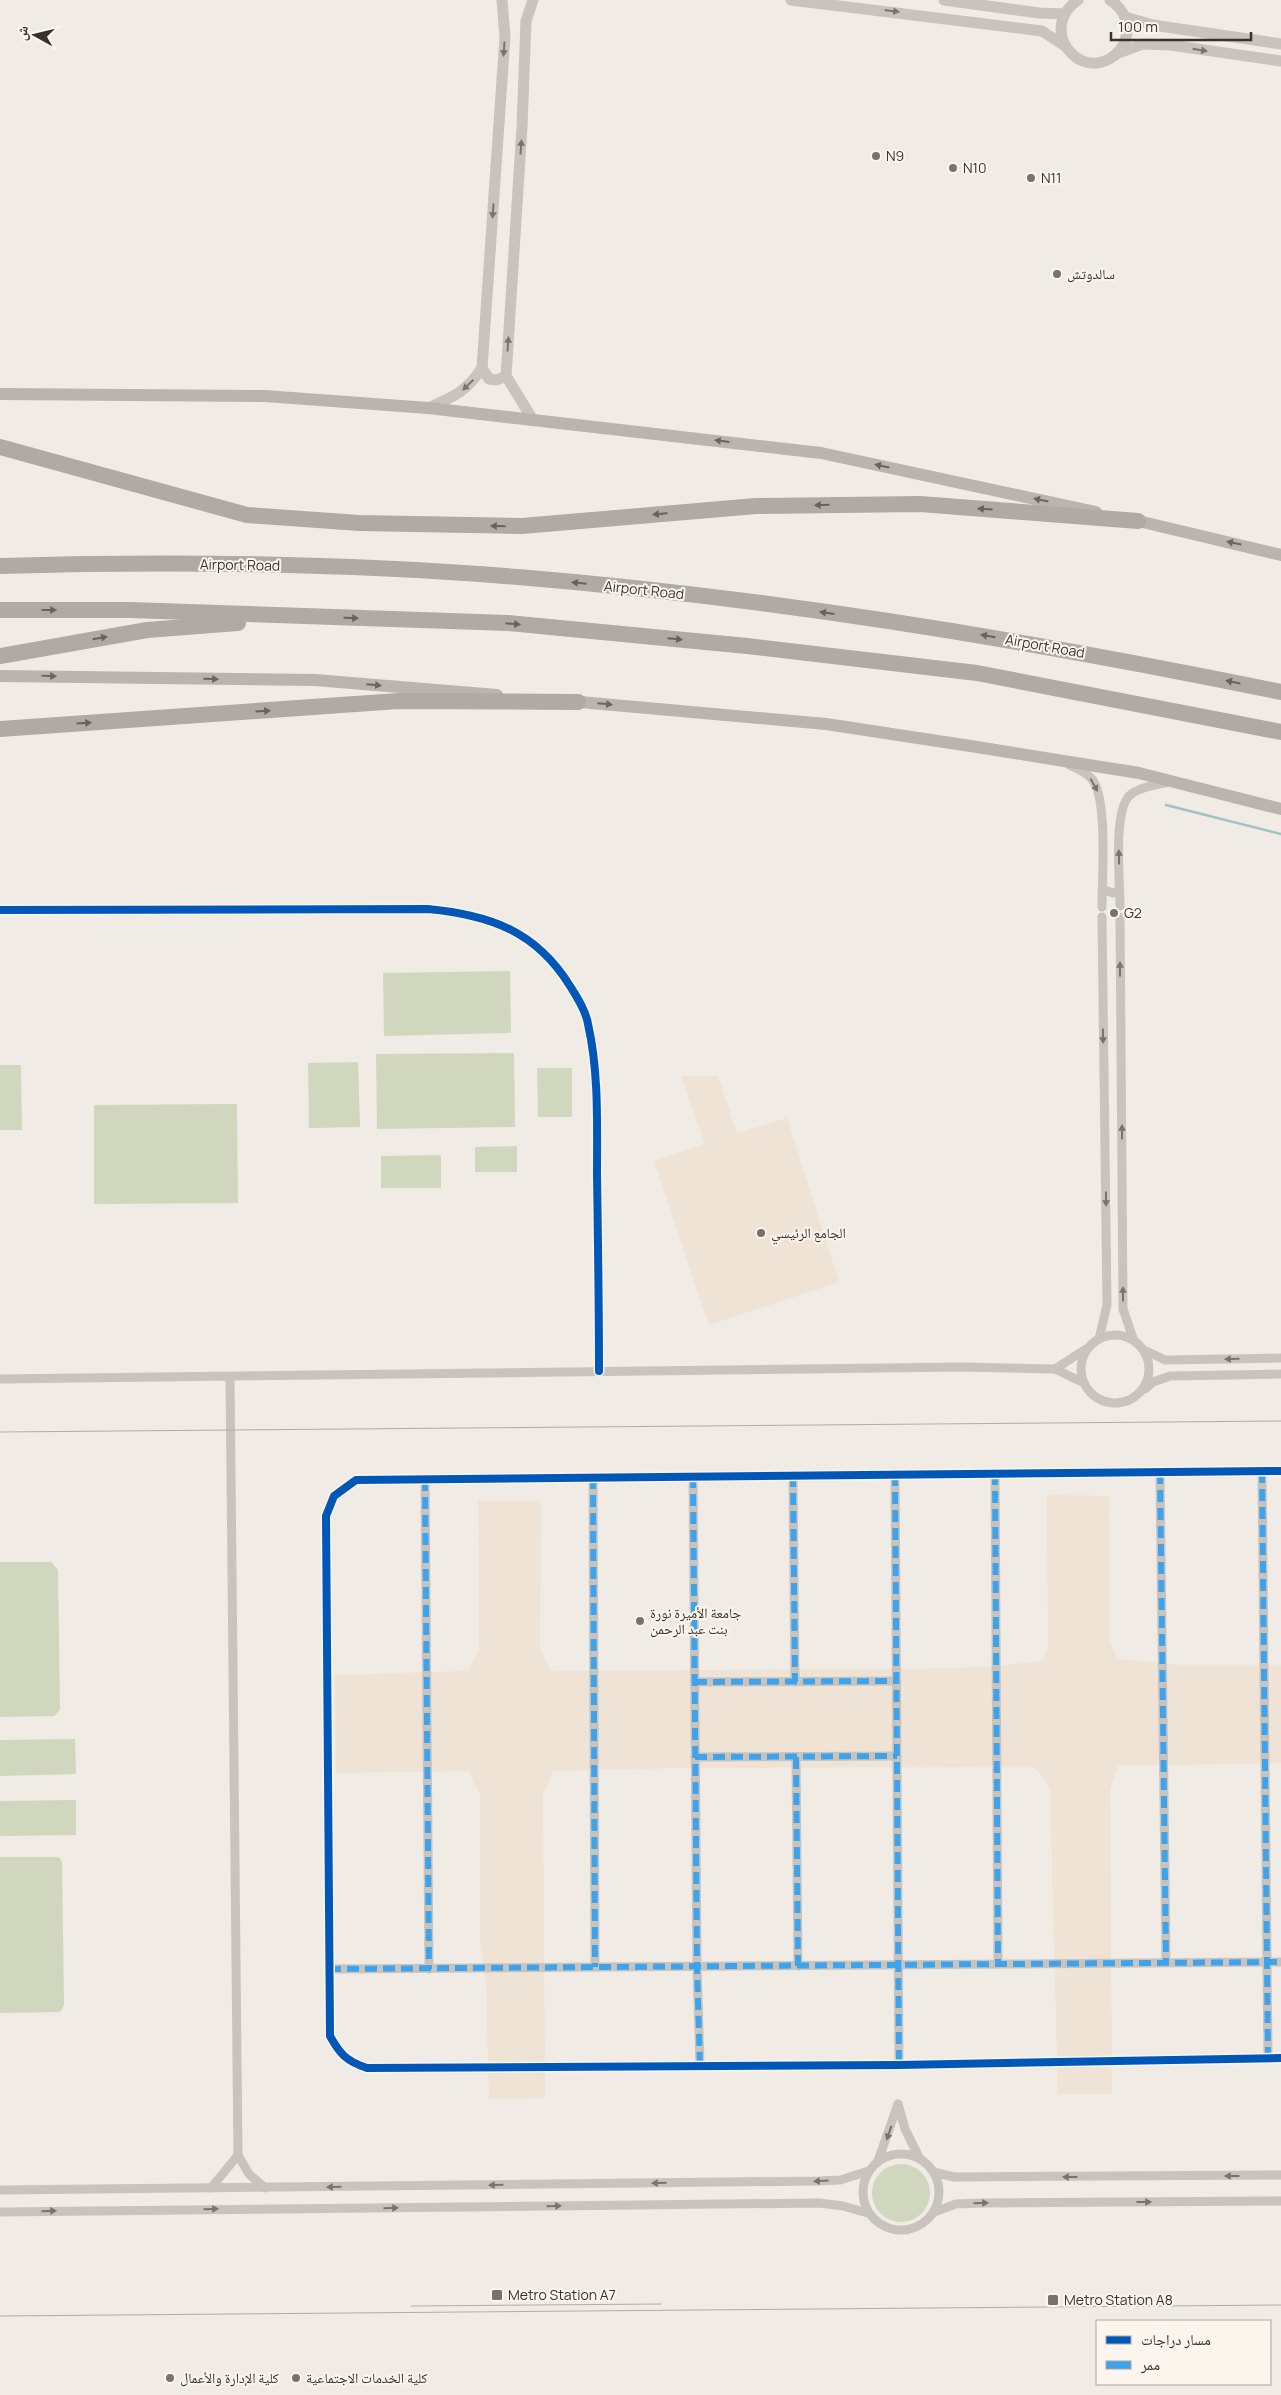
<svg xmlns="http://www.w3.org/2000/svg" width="1281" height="2395" font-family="Manrope,'Noto Naskh Arabic',sans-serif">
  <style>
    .green { fill: #d1d6bf }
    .plaza { fill: #eee3d5 }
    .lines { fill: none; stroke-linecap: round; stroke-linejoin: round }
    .stream { stroke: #a1c2c1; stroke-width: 2.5 }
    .minor { stroke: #c9c3be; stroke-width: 9 }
    .tertiary { stroke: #c9c3be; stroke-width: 11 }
    .secondary { stroke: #bab3ae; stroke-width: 12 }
    .motorway { stroke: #afaaa4; stroke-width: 16 }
    .tram { stroke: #b1aca8; stroke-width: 1 }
    .quiet { stroke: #3fa3eb; stroke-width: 6; stroke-dasharray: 12 6; stroke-linecap: butt }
    .cycleway-casing { stroke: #fbf5ee; stroke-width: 11 }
    .cycleway { stroke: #0057b8; stroke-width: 8 }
    .oneway { fill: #7b726d }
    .oneway2 { fill: #6e645f }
    .oneway3 { fill: #69615b }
    .poi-dot { fill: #7a716c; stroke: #fbf5ee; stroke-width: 2 }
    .labels { text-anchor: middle; stroke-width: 4; stroke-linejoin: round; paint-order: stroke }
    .poi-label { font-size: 14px; fill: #3b302b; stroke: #fbf5ee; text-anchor: start }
    .street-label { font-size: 14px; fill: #3b302b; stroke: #fbf5ee }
  </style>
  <rect width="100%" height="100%" fill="#f0ebe5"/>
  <g class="green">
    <path d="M 510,971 L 511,1033 L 384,1036 L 383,973 Z"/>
    <path d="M 514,1053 L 515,1127 L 377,1129 L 376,1054 Z"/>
    <path d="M 358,1062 L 360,1127 L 309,1128 L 308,1063 Z"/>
    <path d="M 0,1065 L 21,1065 L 22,1130 L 0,1130 Z"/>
    <path d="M 537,1068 L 572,1068 L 572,1117 L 538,1117 Z"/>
    <path d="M 237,1104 L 238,1203 L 94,1204 L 94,1105 Z"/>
    <path d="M 517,1146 L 517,1172 L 475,1172 L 475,1147 Z"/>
    <path d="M 441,1155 L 441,1188 L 381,1188 L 381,1156 Z"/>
    <path d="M 0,1562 L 51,1562 L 58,1570 L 60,1710 L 54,1716 L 0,1717 Z"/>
    <path d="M 75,1739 L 76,1774 L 0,1776 L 0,1740 Z"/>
    <path d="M 76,1800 L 76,1835 L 0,1836 L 0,1801 Z"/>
    <path d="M 0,1857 L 55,1857 L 60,1858 L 62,1863 L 64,2005 L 62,2010 L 59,2012 L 0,2013 Z"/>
    <circle cx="901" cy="2193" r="29"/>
  </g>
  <g class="plaza">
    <path d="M 681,1076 L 718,1076 L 737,1133 L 787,1118 L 839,1282 L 709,1325 L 654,1161 L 705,1144 Z"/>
    <path d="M 1047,1495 L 1109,1496 L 1110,1644 L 1119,1659 L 1179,1665 L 1281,1665 L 1281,1763 L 1118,1766 L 1110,1789 L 1112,2094 L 1058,2094 L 1050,1788 L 1034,1767 L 677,1768 L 553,1771 L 543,1794 L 545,2098 L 489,2099 L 486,1982 L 480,1944 L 480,1794 L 468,1771 L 336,1773 L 335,1675 L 468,1671 L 479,1649 L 478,1501 L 541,1501 L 540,1650 L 551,1671 L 914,1669 L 984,1667 L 1043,1661 L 1048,1646 Z"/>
  </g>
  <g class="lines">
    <path class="stream" d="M 1166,805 L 1281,834"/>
    <g class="minor">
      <path d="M 1069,765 C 1078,769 1086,772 1092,779 C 1108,798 1102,880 1102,907"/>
      <path d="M 1102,889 L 1113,893 L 1120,890"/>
      <path d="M 1120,906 C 1120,882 1113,813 1129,796 C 1138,787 1156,785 1169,782"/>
      <path d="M 0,910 L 428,909 C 490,915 536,931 570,986 C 577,997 586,1011 588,1024 C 599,1072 597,1125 597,1174 C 598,1240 599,1305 599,1371"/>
      <path d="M 1120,917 L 1123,1309 L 1134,1341"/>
      <circle cx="1115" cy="1369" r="34"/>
      <path d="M 1099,1339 L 1107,1305 L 1102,917"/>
      <path d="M 1144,1350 L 1165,1360 L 1281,1358"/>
      <path d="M 1055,1369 L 1086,1349"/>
      <path d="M 230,1377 L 238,2155"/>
      <path d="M 0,1379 L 962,1367 L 1055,1369 L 1084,1383"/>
      <path d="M 1145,1389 L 1153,1382 L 1170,1376 L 1281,1374"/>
      <path d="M 1262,1471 L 1268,2059"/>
      <path d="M 1281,1471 L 356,1480 L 334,1496 L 326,1516 L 330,2036 C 340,2054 346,2061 367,2068 L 899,2065 L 1281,2058"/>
      <path d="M 1160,1472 L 1166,1962"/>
      <path d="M 995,1473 L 998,1964"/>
      <path d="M 895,1474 L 899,2065"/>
      <path d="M 793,1475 L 795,1682"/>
      <path d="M 693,1476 L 697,1966 L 700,2066"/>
      <path d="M 593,1477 L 595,1967"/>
      <path d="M 425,1479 L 429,1969"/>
      <path d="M 695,1682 L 897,1681"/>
      <path d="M 695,1757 L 897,1756"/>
      <path d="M 796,1757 L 798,1966"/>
      <path d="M 329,1969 L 1281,1962"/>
      <path d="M 898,2104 L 905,2129 L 920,2159"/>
      <circle cx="901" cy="2192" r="38"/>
      <path d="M 878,2161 L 898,2104"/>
      <path d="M 933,2172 L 954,2177 L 1281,2175"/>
      <path d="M 211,2188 L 238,2155 L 249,2174 L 265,2188"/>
      <path d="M 0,2190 L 819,2181 L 840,2180 L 869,2171"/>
      <path d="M 0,2212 L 819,2203 L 843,2206 L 868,2213"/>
      <path d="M 934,2212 L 956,2204 L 982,2203 L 1281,2201"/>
    </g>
    <g class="tertiary">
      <path d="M 791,0 L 1042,31 L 1065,46"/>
      <path d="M 944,0 L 1039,13 L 1065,14"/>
      <path d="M 1078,0 C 1037,28 1079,84 1115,55 C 1122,49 1126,41 1127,32 C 1128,18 1121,7 1110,0"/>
      <path d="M 1125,17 L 1153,25 L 1281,44"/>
      <path d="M 1118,53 L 1143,44 L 1170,45 L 1281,61"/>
      <path d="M 482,368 L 489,379 L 497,380 L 506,376"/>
      <path d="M 428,408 C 453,397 466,392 482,368 L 505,37 L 502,0"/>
      <path d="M 533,420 L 506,376 L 522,127 L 526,21 L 533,0"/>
    </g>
    <g class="secondary">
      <path d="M 0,394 L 265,396 L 428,408 L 821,453 L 1096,512"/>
      <path d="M 1130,519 L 1281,555"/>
      <path d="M 0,676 L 315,680 L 497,695"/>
      <path d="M 569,701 L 826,724 L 977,747 L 1139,773 L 1281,809"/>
    </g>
    <g class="motorway">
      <path d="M 0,447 L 247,515 L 359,523 L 522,526 L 756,506 L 920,504 L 1138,521"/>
      <path d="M 0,566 C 172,561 346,563 518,577 C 775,598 1029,640 1281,692"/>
      <path d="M 0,610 L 130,610 L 508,623 L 747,646 L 977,673 L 1281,732"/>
      <path d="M 0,656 L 147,630 L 238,623"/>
      <path d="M 0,729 L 398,701 L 578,702"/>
    </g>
    <g class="tram">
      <path d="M 0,1432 L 1281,1421"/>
      <path d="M 411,2306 L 661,2304"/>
      <path d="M 0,2316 L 1281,2305"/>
    </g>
    <g class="quiet">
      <path d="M 1262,1471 L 1268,2059"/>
      <path d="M 1160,1472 L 1166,1962"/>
      <path d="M 995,1473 L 998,1964"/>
      <path d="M 895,1474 L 899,2065"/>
      <path d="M 793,1475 L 795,1682"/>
      <path d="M 693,1476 L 697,1966 L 700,2066"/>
      <path d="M 593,1477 L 595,1967"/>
      <path d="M 425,1479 L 429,1969"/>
      <path d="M 695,1682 L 897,1681"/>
      <path d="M 695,1757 L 897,1756"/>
      <path d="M 796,1757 L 798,1966"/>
      <path d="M 329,1969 L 1281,1962"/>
    </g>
    <defs>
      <g id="cycleway">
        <path d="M 0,910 L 428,909 C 490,915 536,931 570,986 C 577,997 586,1011 588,1024 C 599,1072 597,1125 597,1174 C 598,1240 599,1305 599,1371"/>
        <path d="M 1281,1471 L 356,1480 L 334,1496 L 326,1516 L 330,2036 C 340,2054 346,2061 367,2068 L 899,2065 L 1281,2058"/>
      </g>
    </defs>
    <use href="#cycleway" class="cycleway-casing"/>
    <use href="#cycleway" class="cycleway"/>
  </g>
  <defs><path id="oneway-solid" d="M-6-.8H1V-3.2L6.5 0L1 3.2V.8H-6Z" transform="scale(1.25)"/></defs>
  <g class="oneway">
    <use href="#oneway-solid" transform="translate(892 11) rotate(7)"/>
    <use href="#oneway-solid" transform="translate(504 49) rotate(94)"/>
    <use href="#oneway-solid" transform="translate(1200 50) rotate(9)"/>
    <use href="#oneway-solid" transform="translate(521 147) rotate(-86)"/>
    <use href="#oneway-solid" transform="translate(493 211) rotate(94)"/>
    <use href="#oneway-solid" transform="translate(508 344) rotate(-86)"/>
    <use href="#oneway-solid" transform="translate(468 385) rotate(136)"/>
    <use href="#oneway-solid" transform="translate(1094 785) rotate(61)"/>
    <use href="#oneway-solid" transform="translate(1119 857) rotate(-91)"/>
    <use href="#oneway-solid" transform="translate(1120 969) rotate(-90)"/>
    <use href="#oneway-solid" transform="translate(1103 1036) rotate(89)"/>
    <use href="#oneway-solid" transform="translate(1122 1132) rotate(-90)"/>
    <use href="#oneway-solid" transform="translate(1106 1199) rotate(89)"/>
    <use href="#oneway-solid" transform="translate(1123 1294) rotate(-90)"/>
    <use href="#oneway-solid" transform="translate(1232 1359) rotate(179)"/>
    <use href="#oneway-solid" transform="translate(889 2133) rotate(109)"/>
    <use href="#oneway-solid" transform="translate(1232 2176) rotate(180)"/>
    <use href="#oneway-solid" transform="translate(1070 2177) rotate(180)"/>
    <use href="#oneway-solid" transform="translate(821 2181) rotate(177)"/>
    <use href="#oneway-solid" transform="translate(659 2183) rotate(179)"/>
    <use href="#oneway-solid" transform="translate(496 2185) rotate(179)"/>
    <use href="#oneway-solid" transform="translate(334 2187) rotate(179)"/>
    <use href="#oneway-solid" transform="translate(1144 2202)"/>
    <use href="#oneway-solid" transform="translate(981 2203) rotate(-2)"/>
    <use href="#oneway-solid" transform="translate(554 2206) rotate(-1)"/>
    <use href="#oneway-solid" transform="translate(391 2208) rotate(-1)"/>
    <use href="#oneway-solid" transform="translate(211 2209) rotate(-1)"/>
    <use href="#oneway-solid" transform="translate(49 2211) rotate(-1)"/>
  </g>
  <g class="oneway2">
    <use href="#oneway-solid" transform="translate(722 441) rotate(-173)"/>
    <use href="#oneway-solid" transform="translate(882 466) rotate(-168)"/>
    <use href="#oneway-solid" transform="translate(1041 500) rotate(-168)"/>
    <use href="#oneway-solid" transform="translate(1234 543) rotate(-168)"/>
    <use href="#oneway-solid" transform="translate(49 676) rotate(1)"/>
    <use href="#oneway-solid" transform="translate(211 679) rotate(1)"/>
    <use href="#oneway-solid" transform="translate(374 685) rotate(5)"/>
    <use href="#oneway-solid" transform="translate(605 704) rotate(5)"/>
  </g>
  <g class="oneway3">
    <use href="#oneway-solid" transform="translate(822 505) rotate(179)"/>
    <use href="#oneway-solid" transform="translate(985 509) rotate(-176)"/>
    <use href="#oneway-solid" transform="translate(660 514) rotate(175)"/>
    <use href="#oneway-solid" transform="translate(498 526) rotate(-179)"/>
    <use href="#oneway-solid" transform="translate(579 583) rotate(-174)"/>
    <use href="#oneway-solid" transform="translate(49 610)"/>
    <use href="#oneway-solid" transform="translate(827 613) rotate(-172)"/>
    <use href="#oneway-solid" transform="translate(351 618) rotate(2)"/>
    <use href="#oneway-solid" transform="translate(513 624) rotate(5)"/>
    <use href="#oneway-solid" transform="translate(988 636) rotate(-170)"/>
    <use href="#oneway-solid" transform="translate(100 638) rotate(-10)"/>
    <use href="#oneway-solid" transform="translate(675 639) rotate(5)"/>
    <use href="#oneway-solid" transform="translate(1233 682) rotate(-168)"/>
    <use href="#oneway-solid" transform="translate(263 711) rotate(-4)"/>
    <use href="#oneway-solid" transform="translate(84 723) rotate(-4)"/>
  </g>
  <g class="poi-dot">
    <circle cx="876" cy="156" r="5"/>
    <circle cx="953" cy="168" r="5"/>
    <circle cx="1031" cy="178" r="5"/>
    <circle cx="1057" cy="274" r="5"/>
    <circle cx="1114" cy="913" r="5"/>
    <circle cx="761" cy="1233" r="5"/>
    <circle cx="640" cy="1621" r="5"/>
    <rect x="491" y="2289" width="12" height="12" rx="2.5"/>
    <rect x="1047" y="2294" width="12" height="12" rx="2.5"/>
    <circle cx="170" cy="2378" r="5"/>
    <circle cx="296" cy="2378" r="5"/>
  </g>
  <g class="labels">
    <g class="poi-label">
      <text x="886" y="161">N9</text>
      <text x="963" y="173">N10</text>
      <text x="1041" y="183">N11</text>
      <text x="1067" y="279">سالدوتش</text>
      <text x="1124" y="918">G2</text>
      <text x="771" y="1238">الجامع الرئيسي</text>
      <text x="650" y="1618">جامعة الأميرة نورة<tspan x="650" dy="16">بنت عبد الرحمن</tspan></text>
      <text x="508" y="2300">Metro Station A7</text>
      <text x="1064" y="2305">Metro Station A8</text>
      <text x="180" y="2383">كلية الإدارة والأعمال</text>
      <text x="306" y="2383">كلية الخدمات الاجتماعية</text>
    </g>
    <g class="street-label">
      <text transform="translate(240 565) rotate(1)" y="5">Airport Road</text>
      <text transform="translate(644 590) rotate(6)" y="5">Airport Road</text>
      <text transform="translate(1045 646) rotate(10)" y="5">Airport Road</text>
    </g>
  </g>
  <rect x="1096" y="2320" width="175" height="65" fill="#fbf5ee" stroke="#aea6a0"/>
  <rect x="1106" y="2336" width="25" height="8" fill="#0057b8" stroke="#aea6a0"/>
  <text x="1141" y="2345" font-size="15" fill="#3b302b">مسار دراجات</text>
  <rect x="1106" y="2361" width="25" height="8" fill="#3fa3eb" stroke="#aea6a0"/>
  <text x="1141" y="2370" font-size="15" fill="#3b302b">ممر</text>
  <g transform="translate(35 35) rotate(278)" stroke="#fbf5ee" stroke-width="4" paint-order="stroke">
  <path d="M0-4L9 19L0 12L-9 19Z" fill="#3b302b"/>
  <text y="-8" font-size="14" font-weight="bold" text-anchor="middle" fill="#3b302b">ش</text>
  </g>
  <path d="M1111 32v8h140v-8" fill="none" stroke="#3b302b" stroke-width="2.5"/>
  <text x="1118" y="32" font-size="15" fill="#3b302b" stroke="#fbf5ee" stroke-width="4" paint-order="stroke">100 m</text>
</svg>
